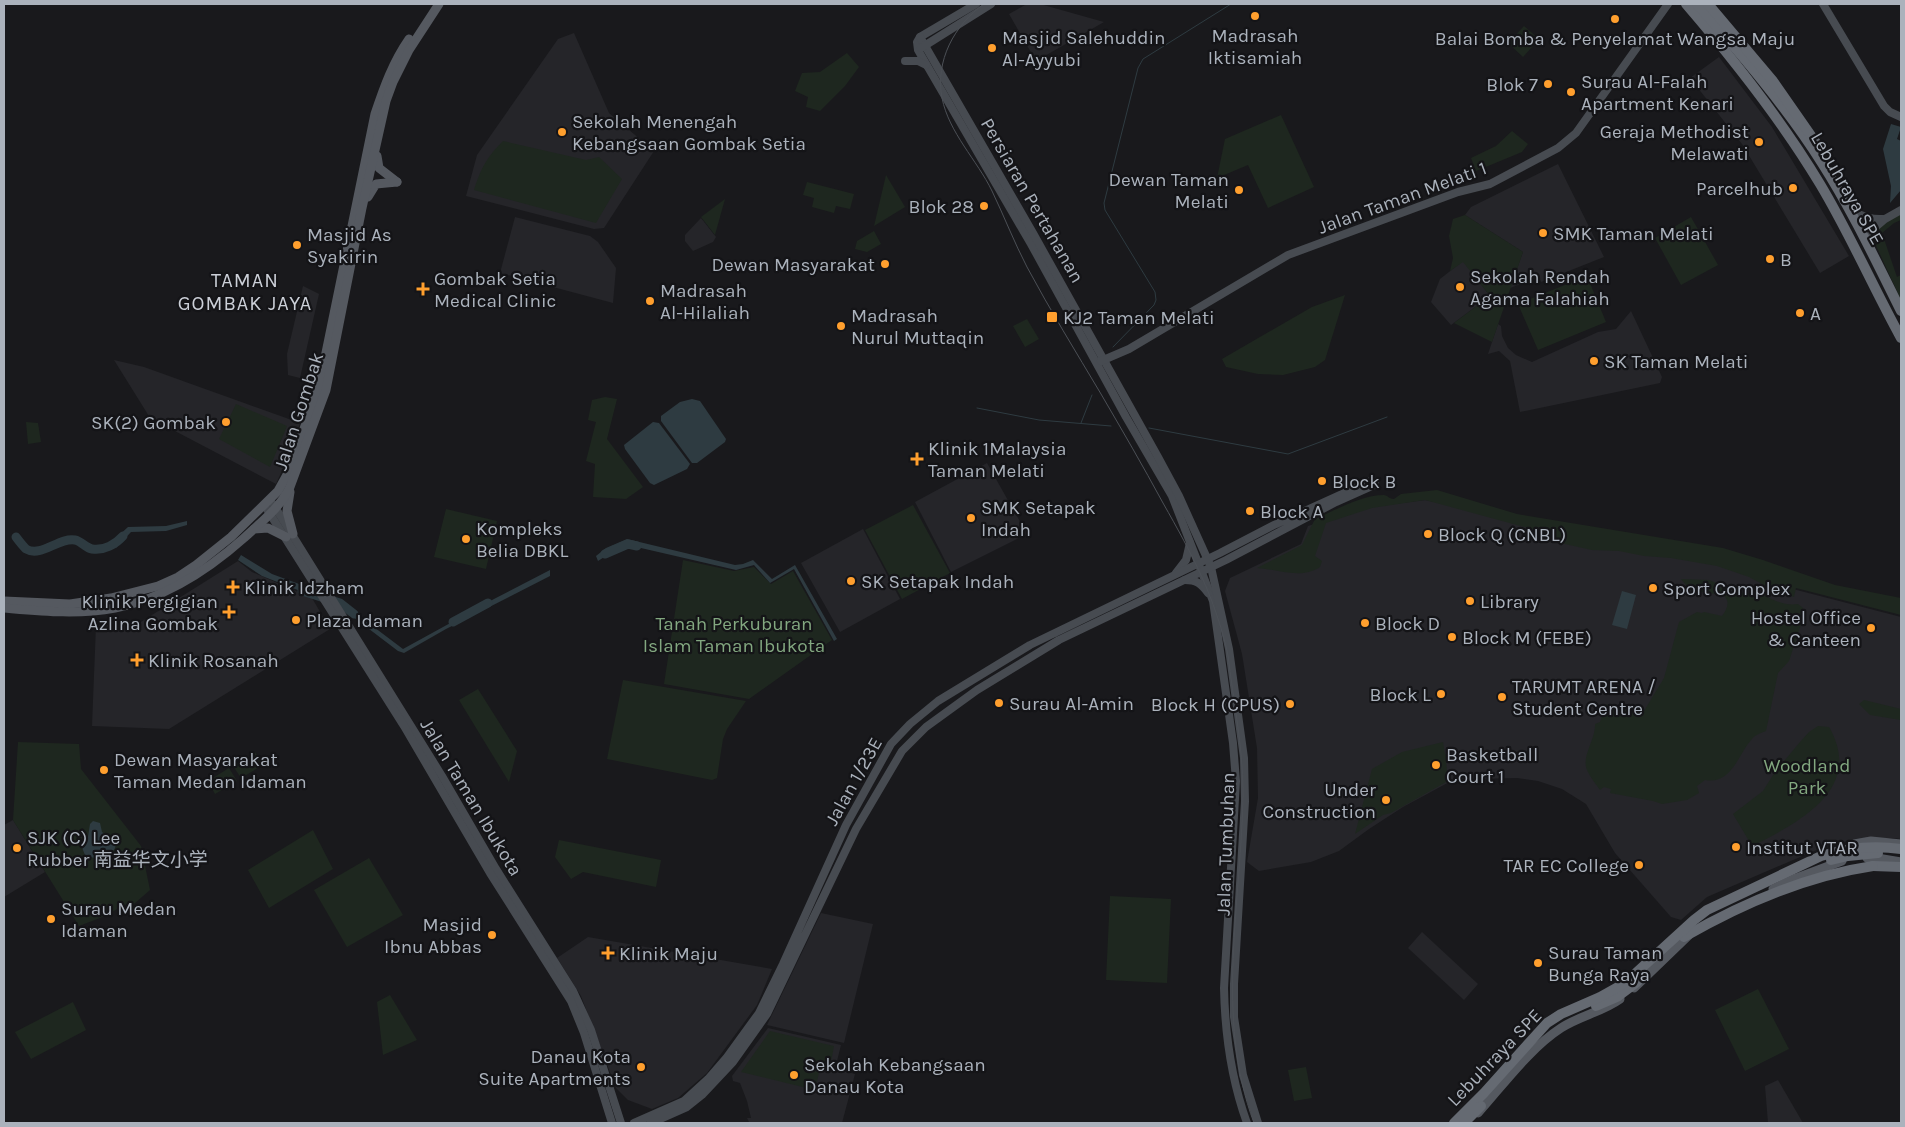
<svg xmlns="http://www.w3.org/2000/svg" width="1905" height="1127" font-family="Karla,'Noto Sans SC',sans-serif">
  <style>
    .built { fill: #252529 }
    .green { fill: #1e271f }
    .water { fill: #2e3b41 }
    .lines { fill: none; stroke-linecap: round; stroke-linejoin: round }
    .stream { stroke: #2e3b41; stroke-width: 1 }
    .river { stroke: #2e3b41; stroke-width: 9 }
    .secondary { stroke: #474b51; stroke-width: 8 }
    .primary { stroke: #555960; stroke-width: 9 }
    .highway { stroke: #656a72; stroke-width: 10 }
    .tram { stroke: #4c5056; stroke-width: 1 }
    .highway-bridge { stroke: #656a72; stroke-width: 10 }
    .poi-dot { fill: #ff9f2e; stroke: #141417; stroke-width: 2 }
    .labels { text-anchor: middle; stroke-width: 4.5; stroke-linejoin: round; paint-order: stroke }
    .poi-label { font-size: 19px; fill: #abb2bc; stroke: #141417; text-anchor: start }
    .street-label { font-size: 19px; fill: #abb2bc; stroke: #141417 }
    .park-label { font-size: 19px; fill: #83a880; stroke: #141417 }
    .neighbourhood-label { font-size: 20px; letter-spacing: 1px; fill: #ccd0d8; stroke: #141417 }
  </style>
  <rect width="100%" height="100%" fill="#19191c"/>
  <g class="built">
    <path d="M 1027,4 L 1040,4 L 1104,22 L 1036,61 L 1009,14 Z"/>
    <path d="M 574,33 L 609,113 L 654,151 L 604,228 L 594,229 L 466,196 L 477,155 L 558,39 Z"/>
    <path d="M 1719,57 L 1772,127 L 1849,256 L 1820,273 L 1742,144 L 1690,78 Z"/>
    <path d="M 1558,164 L 1604,257 L 1541,282 L 1539,277 L 1510,288 L 1523,252 L 1465,215 L 1471,207 Z"/>
    <path d="M 515,217 L 590,236 L 598,242 L 616,268 L 613,303 L 500,273 Z"/>
    <path d="M 701,218 L 716,237 L 713,242 L 693,251 L 685,241 L 685,235 Z"/>
    <path d="M 1463,261 L 1490,296 L 1451,325 L 1431,302 L 1440,279 Z"/>
    <path d="M 303,286 L 319,294 L 300,378 L 288,375 L 287,354 Z"/>
    <path d="M 1631,311 L 1662,377 L 1660,383 L 1520,412 L 1510,361 L 1499,351 L 1488,354 L 1498,324 L 1501,326 L 1502,336 L 1508,348 L 1516,355 L 1532,362 L 1598,332 L 1616,329 Z"/>
    <path d="M 114,360 L 144,367 L 300,423 L 292,448 L 276,484 L 173,430 L 152,421 Z"/>
    <path d="M 987,463 L 1027,534 L 951,572 L 915,502 Z"/>
    <path d="M 1425,500 L 1701,558 L 1789,588 L 1901,617 L 1901,839 L 1892,838 L 1855,839 L 1821,848 L 1707,897 L 1681,920 L 1671,917 L 1615,853 L 1586,804 L 1562,789 L 1538,781 L 1517,778 L 1472,779 L 1453,780 L 1403,807 L 1369,829 L 1339,851 L 1311,862 L 1259,871 L 1247,862 L 1258,798 L 1257,748 L 1242,654 L 1225,591 L 1230,578 L 1301,544 L 1308,526 L 1371,507 Z"/>
    <path d="M 863,529 L 900,599 L 840,632 L 801,563 Z"/>
    <path d="M 238,561 L 252,572 L 312,598 L 330,629 L 169,729 L 92,726 L 96,625 L 136,625 Z"/>
    <path d="M 13,820 L 45,872 L 4,897 L 4,825 Z"/>
    <path d="M 821,913 L 873,924 L 844,1043 L 767,1025 Z"/>
    <path d="M 1422,932 L 1478,984 L 1464,1000 L 1408,948 Z"/>
    <path d="M 588,937 L 772,969 L 757,1005 L 707,1073 L 678,1098 L 652,1109 L 628,1100 L 616,1088 L 581,996 L 557,958 Z"/>
    <path d="M 768,1028 L 841,1045 L 835,1069 L 855,1074 L 842,1123 L 749,1122 L 747,1118 L 751,1118 L 747,1101 L 740,1083 L 733,1081 L 732,1076 Z"/>
    <path d="M 1778,1080 L 1803,1123 L 1768,1123 L 1765,1086 Z"/>
  </g>
  <g class="green">
    <path d="M 1524,26 L 1539,39 L 1523,57 L 1508,43 Z"/>
    <path d="M 847,53 L 859,67 L 845,86 L 820,111 L 806,107 L 808,97 L 795,91 L 802,73 L 820,72 Z"/>
    <path d="M 1281,115 L 1314,187 L 1268,208 L 1248,165 L 1217,178 L 1225,139 Z"/>
    <path d="M 1512,131 L 1528,144 L 1522,152 L 1476,171 L 1471,158 L 1496,146 Z"/>
    <path d="M 503,141 L 586,160 L 599,157 L 622,179 L 596,223 L 474,190 C 481,168 487,157 503,141 Z"/>
    <path d="M 886,175 L 905,207 L 874,226 Z"/>
    <path d="M 807,182 L 854,194 L 850,209 L 836,206 L 834,213 L 812,207 L 814,198 L 803,195 Z"/>
    <path d="M 725,199 L 715,235 L 701,217 Z"/>
    <path d="M 1901,213 L 1901,220 L 1894,223 L 1882,233 L 1897,277 L 1901,275 L 1901,300 L 1873,239 L 1879,226 Z"/>
    <path d="M 1465,215 L 1523,252 L 1492,342 L 1454,323 L 1490,296 L 1463,262 L 1450,271 L 1453,258 L 1449,236 L 1453,219 Z"/>
    <path d="M 1691,217 L 1718,265 L 1681,285 L 1655,238 Z"/>
    <path d="M 874,231 L 881,244 L 867,252 L 855,249 L 857,241 Z"/>
    <path d="M 1587,276 L 1606,322 L 1538,350 L 1518,304 Z"/>
    <path d="M 1345,295 L 1325,360 L 1315,367 L 1283,375 L 1258,374 L 1226,367 L 1222,359 L 1312,307 Z"/>
    <path d="M 1027,319 L 1039,339 L 1025,347 L 1013,326 Z"/>
    <path d="M 605,397 L 617,399 L 607,439 L 643,487 L 626,499 L 593,497 L 595,464 L 586,461 L 596,422 L 588,420 L 592,400 Z"/>
    <path d="M 236,404 L 287,426 L 270,467 L 219,439 Z"/>
    <path d="M 26,422 L 38,423 L 41,442 L 28,444 Z"/>
    <path d="M 1437,490 L 1517,514 L 1723,548 L 1763,560 L 1835,585 L 1901,598 L 1901,615 L 1796,588 L 1794,597 L 1775,591 L 1749,577 L 1717,566 L 1671,558 L 1644,556 L 1619,551 L 1592,550 L 1556,542 L 1547,537 L 1543,532 L 1425,500 L 1372,508 L 1326,523 L 1315,556 L 1322,561 L 1320,567 C 1300,580 1278,569 1257,568 L 1302,545 L 1315,519 C 1336,510 1361,495 1384,495 C 1389,496 1389,499 1394,499 L 1401,494 Z"/>
    <path d="M 913,505 L 950,573 L 902,599 L 865,530 Z"/>
    <path d="M 446,509 L 497,521 L 486,569 L 434,557 Z"/>
    <path d="M 683,560 L 734,571 L 754,567 L 771,584 L 793,571 L 832,640 L 749,699 L 664,684 Z"/>
    <path d="M 1681,579 L 1709,580 L 1719,584 L 1719,587 L 1733,592 L 1749,593 L 1750,588 C 1756,589 1760,593 1765,596 C 1775,601 1786,606 1798,604 L 1803,608 L 1804,615 L 1789,661 L 1778,673 L 1766,731 C 1761,733 1755,735 1752,739 C 1738,754 1732,785 1705,780 L 1697,786 L 1699,793 L 1687,800 L 1662,804 L 1653,801 L 1610,793 L 1611,789 L 1604,787 L 1600,790 C 1596,784 1590,777 1587,770 C 1581,756 1596,739 1595,724 L 1600,722 L 1606,704 L 1640,713 L 1644,711 L 1664,678 L 1679,622 L 1697,612 L 1702,613 L 1704,612 L 1722,616 C 1727,609 1731,601 1723,595 L 1690,590 Z"/>
    <path d="M 623,680 L 746,701 L 727,729 L 723,739 L 717,778 L 712,780 L 607,759 Z"/>
    <path d="M 478,689 L 517,751 L 509,782 L 459,700 Z"/>
    <path d="M 1864,700 L 1901,709 L 1901,720 L 1870,715 L 1859,704 Z"/>
    <path d="M 1818,726 L 1829,727 C 1865,789 1798,823 1752,846 L 1733,814 L 1763,791 L 1775,772 L 1800,742 L 1809,732 Z"/>
    <path d="M 18,742 L 79,744 L 81,769 L 141,846 L 150,890 L 135,903 L 133,904 L 131,902 L 100,918 L 79,926 L 13,820 Z"/>
    <path d="M 1443,742 L 1445,754 L 1447,755 L 1446,760 L 1448,781 L 1391,813 L 1383,815 L 1355,834 L 1372,769 L 1402,752 Z"/>
    <path d="M 255,752 L 263,765 L 241,778 L 233,766 Z"/>
    <path d="M 229,768 L 237,781 L 215,794 L 208,781 Z"/>
    <path d="M 313,830 L 333,869 L 269,908 L 248,870 Z"/>
    <path d="M 559,840 L 661,860 L 656,887 L 583,872 L 571,879 L 555,857 Z"/>
    <path d="M 369,858 L 403,915 L 347,947 L 314,890 Z"/>
    <path d="M 1110,896 L 1171,899 L 1167,983 L 1106,980 Z"/>
    <path d="M 1758,989 L 1789,1049 L 1745,1071 L 1715,1010 Z"/>
    <path d="M 390,995 L 417,1040 L 383,1055 L 377,1002 Z"/>
    <path d="M 73,1002 L 86,1030 L 31,1059 L 15,1032 Z"/>
    <path d="M 770,1031 L 834,1046 L 831,1062 L 821,1064 L 815,1090 L 741,1072 Z"/>
    <path d="M 1306,1067 L 1312,1098 L 1294,1101 L 1288,1070 Z"/>
  </g>
  <g class="water">
    <path d="M 1891,124 L 1901,127 L 1897,139 L 1901,141 L 1901,190 L 1890,203 L 1891,186 L 1883,149 Z"/>
    <path d="M 692,399 L 700,401 L 726,439 L 725,442 L 697,463 L 692,463 L 661,421 L 661,416 L 680,402 Z"/>
    <path d="M 653,422 L 659,423 L 690,464 L 687,469 L 654,485 L 650,483 L 625,449 L 624,445 Z"/>
    <path d="M 187,521 L 187,525 L 166,531 L 131,532 L 116,548 L 114,540 L 128,527 L 166,526 Z"/>
    <path d="M 627,539 L 735,565 L 743,564 L 753,560 L 772,579 L 795,565 L 837,639 L 834,641 L 794,569 L 770,583 L 754,565 L 736,570 L 628,545 L 623,545 L 598,561 L 596,556 L 606,548 Z"/>
    <path d="M 241,555 L 272,574 L 310,588 L 313,596 L 262,576 L 238,560 Z"/>
    <path d="M 550,570 L 550,576 L 446,629 L 404,653 L 398,651 L 348,613 L 342,603 L 403,649 L 494,599 Z"/>
    <path d="M 1622,591 L 1636,595 L 1627,629 L 1612,625 Z"/>
    <path d="M 93,821 L 100,823 L 102,832 L 116,843 C 116,857 94,861 85,855 L 81,845 L 88,837 L 90,824 Z"/>
  </g>
  <g class="lines">
    <g class="stream">
      <path d="M 1113,347 L 1154,305 L 1156,300 L 1155,292 L 1105,210 L 1104,203 L 1138,68 L 1143,59 L 1231,4"/>
      <path d="M 977,408 L 1039,420 L 1111,426"/>
      <path d="M 1081,423 L 1092,395"/>
      <path d="M 1149,428 L 1288,454 L 1387,417"/>
    </g>
    <g class="river">
      <path d="M 16,537 C 19,541 23,546 26,549 C 41,558 59,537 75,540 C 81,541 86,548 92,549 C 104,551 116,544 123,536"/>
      <path d="M 605,554 L 628,544 L 637,546"/>
      <path d="M 302,591 L 340,603 L 354,614"/>
      <path d="M 453,622 L 488,603"/>
    </g>
    <g class="secondary">
      <path d="M 976,4 L 920,37 L 917,42 L 918,50 L 1031,244 L 1126,417 L 1172,496 L 1213,601 L 1233,743 L 1236,781 L 1224,988 C 1225,1034 1231,1079 1247,1123"/>
      <path d="M 1823,4 L 1884,106 L 1890,112 L 1901,117"/>
      <path d="M 920,37 L 1033,233 L 1158,457 L 1179,496 L 1211,567 L 1229,649 L 1244,758 L 1245,801 L 1234,984 L 1234,1017 L 1243,1075 L 1258,1123"/>
      <path d="M 921,48 L 991,4"/>
      <path d="M 905,61 L 918,61 L 926,65"/>
      <path d="M 1850,210 C 1861,215 1870,220 1883,219"/>
      <path d="M 1869,246 L 1872,230 L 1885,219 L 1901,210"/>
      <path d="M 1101,361 L 1129,349 L 1288,255 L 1458,192 L 1490,184 L 1558,148 L 1576,133 L 1668,4"/>
      <path d="M 273,504 L 442,776 L 496,869 L 573,991 L 591,1030 L 621,1123"/>
      <path d="M 265,506 L 404,726 L 490,873 L 571,1001 L 584,1033 L 612,1123"/>
      <path d="M 1176,573 L 1186,560 L 1190,543"/>
      <path d="M 1185,580 C 1196,580 1201,583 1208,593"/>
      <path d="M 634,1123 L 684,1101 L 708,1079 L 727,1057 L 759,1013 L 783,964 L 846,825 L 891,744 L 910,724 L 938,701 L 1030,645 L 1220,553 L 1276,524 L 1371,481 L 1375,482 L 1374,485 L 1336,502 L 1226,560 L 1059,640 L 977,690 L 926,727 L 902,751 L 856,829 L 767,1014 L 733,1062 L 702,1095 L 687,1107 L 651,1123"/>
    </g>
    <g class="primary">
      <path d="M 377,156 L 379,168 L 397,182"/>
      <path d="M 368,197 L 376,184 L 397,182"/>
      <path d="M 290,492 L 287,511 L 293,534"/>
      <path d="M 254,529 L 268,528 L 286,537"/>
      <path d="M 4,601 L 70,604 L 111,598 L 158,586 L 178,577 L 196,565 L 231,537 L 278,491 L 288,473 L 319,387 L 375,114 C 384,87 393,62 409,39"/>
      <path d="M 4,608 C 40,611 78,615 115,608 C 163,599 208,570 244,538 C 261,522 280,508 290,487 L 326,390 L 362,208 L 386,101 L 393,82 L 409,50 L 439,4"/>
      <path d="M 1854,844 L 1871,841 L 1901,844"/>
      <path d="M 1867,858 L 1877,858 L 1901,862"/>
      <path d="M 1773,889 L 1794,879 L 1842,861"/>
      <path d="M 1634,988 L 1689,935"/>
      <path d="M 1478,1113 C 1503,1085 1530,1048 1561,1028 C 1579,1016 1602,1012 1620,999"/>
    </g>
    <g class="highway">
      <path d="M 1686,4 C 1735,61 1781,119 1820,184 C 1850,234 1873,287 1901,338"/>
      <path d="M 1697,4 C 1741,54 1786,106 1822,163 C 1852,210 1876,261 1901,311"/>
      <path d="M 1708,4 L 1773,81 L 1819,147"/>
      <path d="M 1873,866 L 1901,867"/>
    </g>
    <path class="tram" d="M 984,4 C 954,25 935,61 942,98 C 949,133 977,160 992,191 C 1004,216 1014,242 1027,267 C 1050,310 1076,352 1101,394 C 1122,430 1143,466 1163,503 C 1192,554 1215,597 1228,655 C 1233,699 1243,747 1243,791 C 1242,901 1214,1017 1254,1123"/>
    <g class="highway-bridge">
      <path d="M 1831,860 L 1848,856 L 1878,853"/>
      <path d="M 1684,937 C 1743,903 1805,876 1873,866"/>
      <path d="M 1596,1006 L 1617,997 L 1637,982"/>
      <path d="M 1454,1123 L 1484,1093 L 1547,1023 L 1561,1014 L 1600,997 L 1625,983 L 1694,920 L 1707,910 L 1821,856 C 1849,847 1873,845 1901,849"/>
      <path d="M 1464,1123 L 1481,1106"/>
    </g>
  </g>
  <g class="poi-dot">
    <circle cx="1255" cy="16" r="5"/>
    <circle cx="1615" cy="19" r="5"/>
    <circle cx="992" cy="48" r="5"/>
    <circle cx="1548" cy="84" r="5"/>
    <circle cx="1571" cy="92" r="5"/>
    <circle cx="562" cy="132" r="5"/>
    <circle cx="1759" cy="142" r="5"/>
    <circle cx="1793" cy="188" r="5"/>
    <circle cx="1239" cy="190" r="5"/>
    <circle cx="984" cy="206" r="5"/>
    <circle cx="1543" cy="233" r="5"/>
    <circle cx="297" cy="245" r="5"/>
    <circle cx="1770" cy="259" r="5"/>
    <circle cx="885" cy="264" r="5"/>
    <circle cx="1460" cy="287" r="5"/>
    <path d="M420.5 281.5h5v5h5v5h-5v5h-5v-5h-5v-5h5z"/>
    <circle cx="650" cy="301" r="5"/>
    <circle cx="1800" cy="313" r="5"/>
    <rect x="1046" y="311" width="12" height="12" rx="2.5"/>
    <circle cx="841" cy="326" r="5"/>
    <circle cx="1594" cy="361" r="5"/>
    <circle cx="226" cy="422" r="5"/>
    <path d="M914.5 451.5h5v5h5v5h-5v5h-5v-5h-5v-5h5z"/>
    <circle cx="1322" cy="481" r="5"/>
    <circle cx="1250" cy="511" r="5"/>
    <circle cx="971" cy="518" r="5"/>
    <circle cx="1428" cy="534" r="5"/>
    <circle cx="466" cy="539" r="5"/>
    <circle cx="851" cy="581" r="5"/>
    <path d="M230.5 579.5h5v5h5v5h-5v5h-5v-5h-5v-5h5z"/>
    <circle cx="1653" cy="588" r="5"/>
    <circle cx="1470" cy="601" r="5"/>
    <path d="M226.5 604.5h5v5h5v5h-5v5h-5v-5h-5v-5h5z"/>
    <circle cx="296" cy="620" r="5"/>
    <circle cx="1365" cy="623" r="5"/>
    <circle cx="1871" cy="628" r="5"/>
    <circle cx="1452" cy="637" r="5"/>
    <path d="M134.5 652.5h5v5h5v5h-5v5h-5v-5h-5v-5h5z"/>
    <circle cx="1441" cy="694" r="5"/>
    <circle cx="1502" cy="697" r="5"/>
    <circle cx="999" cy="703" r="5"/>
    <circle cx="1290" cy="704" r="5"/>
    <circle cx="1436" cy="765" r="5"/>
    <circle cx="104" cy="770" r="5"/>
    <circle cx="1386" cy="800" r="5"/>
    <circle cx="1736" cy="847" r="5"/>
    <circle cx="17" cy="848" r="5"/>
    <circle cx="1639" cy="865" r="5"/>
    <circle cx="51" cy="919" r="5"/>
    <circle cx="492" cy="935" r="5"/>
    <path d="M605.5 945.5h5v5h5v5h-5v5h-5v-5h-5v-5h5z"/>
    <circle cx="1538" cy="963" r="5"/>
    <circle cx="641" cy="1067" r="5"/>
    <circle cx="794" cy="1075" r="5"/>
  </g>
  <g class="labels">
    <g class="poi-label">
      <text x="1255" y="42" text-anchor="middle">Madrasah<tspan x="1255" dy="22">Iktisamiah</tspan></text>
      <text x="1002" y="44">Masjid Salehuddin<tspan x="1002" dy="22">Al-Ayyubi</tspan></text>
      <text x="1615" y="45" text-anchor="middle">Balai Bomba &amp; Penyelamat Wangsa Maju</text>
      <text x="1581" y="88">Surau Al-Falah<tspan x="1581" dy="22">Apartment Kenari</tspan></text>
      <text x="1538" y="91" text-anchor="end">Blok 7</text>
      <text x="572" y="128">Sekolah Menengah<tspan x="572" dy="22">Kebangsaan Gombak Setia</tspan></text>
      <text x="1749" y="138" text-anchor="end">Geraja Methodist<tspan x="1749" dy="22">Melawati</tspan></text>
      <text x="1229" y="186" text-anchor="end">Dewan Taman<tspan x="1229" dy="22">Melati</tspan></text>
      <text x="1783" y="195" text-anchor="end">Parcelhub</text>
      <text x="974" y="213" text-anchor="end">Blok 28</text>
      <text x="1553" y="240">SMK Taman Melati</text>
      <text x="307" y="241">Masjid As<tspan x="307" dy="22">Syakirin</tspan></text>
      <text x="1780" y="266">B</text>
      <text x="875" y="271" text-anchor="end">Dewan Masyarakat</text>
      <text x="1470" y="283">Sekolah Rendah<tspan x="1470" dy="22">Agama Falahiah</tspan></text>
      <text x="434" y="285">Gombak Setia<tspan x="434" dy="22">Medical Clinic</tspan></text>
      <text x="660" y="297">Madrasah<tspan x="660" dy="22">Al-Hilaliah</tspan></text>
      <text x="1810" y="320">A</text>
      <text x="851" y="322">Madrasah<tspan x="851" dy="22">Nurul Muttaqin</tspan></text>
      <text x="1063" y="324">KJ2 Taman Melati</text>
      <text x="1604" y="368">SK Taman Melati</text>
      <text x="216" y="429" text-anchor="end">SK(2) Gombak</text>
      <text x="928" y="455">Klinik 1Malaysia<tspan x="928" dy="22">Taman Melati</tspan></text>
      <text x="1332" y="488">Block B</text>
      <text x="981" y="514">SMK Setapak<tspan x="981" dy="22">Indah</tspan></text>
      <text x="1260" y="518">Block A</text>
      <text x="476" y="535">Kompleks<tspan x="476" dy="22">Belia DBKL</tspan></text>
      <text x="1438" y="541">Block Q (CNBL)</text>
      <text x="861" y="588">SK Setapak Indah</text>
      <text x="244" y="594">Klinik Idzham</text>
      <text x="1663" y="595">Sport Complex</text>
      <text x="218" y="608" text-anchor="end">Klinik Pergigian<tspan x="218" dy="22">Azlina Gombak</tspan></text>
      <text x="1480" y="608">Library</text>
      <text x="1861" y="624" text-anchor="end">Hostel Office<tspan x="1861" dy="22">&amp; Canteen</tspan></text>
      <text x="306" y="627">Plaza Idaman</text>
      <text x="1375" y="630">Block D</text>
      <text x="1462" y="644">Block M (FEBE)</text>
      <text x="148" y="667">Klinik Rosanah</text>
      <text x="1512" y="693">TARUMT ARENA /<tspan x="1512" dy="22">Student Centre</tspan></text>
      <text x="1431" y="701" text-anchor="end">Block L</text>
      <text x="1009" y="710">Surau Al-Amin</text>
      <text x="1280" y="711" text-anchor="end">Block H (CPUS)</text>
      <text x="1446" y="761">Basketball<tspan x="1446" dy="22">Court 1</tspan></text>
      <text x="114" y="766">Dewan Masyarakat<tspan x="114" dy="22">Taman Medan Idaman</tspan></text>
      <text x="1376" y="796" text-anchor="end">Under<tspan x="1376" dy="22">Construction</tspan></text>
      <text x="27" y="844">SJK (C) Lee<tspan x="27" dy="22">Rubber 南益华文小学</tspan></text>
      <text x="1746" y="854">Institut VTAR</text>
      <text x="1629" y="872" text-anchor="end">TAR EC College</text>
      <text x="61" y="915">Surau Medan<tspan x="61" dy="22">Idaman</tspan></text>
      <text x="482" y="931" text-anchor="end">Masjid<tspan x="482" dy="22">Ibnu Abbas</tspan></text>
      <text x="1548" y="959">Surau Taman<tspan x="1548" dy="22">Bunga Raya</tspan></text>
      <text x="619" y="960">Klinik Maju</text>
      <text x="631" y="1063" text-anchor="end">Danau Kota<tspan x="631" dy="22">Suite Apartments</tspan></text>
      <text x="804" y="1071">Sekolah Kebangsaan<tspan x="804" dy="22">Danau Kota</tspan></text>
    </g>
    <g class="street-label">
      <text transform="translate(1848 188) rotate(60)" y="7">Lebuhraya SPE</text>
      <text transform="translate(1402 197) rotate(-20)" y="7">Jalan Taman Melati 1</text>
      <text transform="translate(1033 200) rotate(60)" y="7">Persiaran Pertahanan</text>
      <text transform="translate(298 411) rotate(-72)" y="7">Jalan Gombak</text>
      <text transform="translate(853 781) rotate(-61)" y="7">Jalan 1/23E</text>
      <text transform="translate(472 797) rotate(59)" y="7">Jalan Taman Ibukota</text>
      <text transform="translate(1225 844) rotate(-88)" y="7">Jalan Tumbuhan</text>
      <text transform="translate(1494 1057) rotate(-46)" y="7">Lebuhraya SPE</text>
    </g>
    <g class="park-label">
      <text x="734" y="630">Tanah Perkuburan<tspan x="734" dy="22">Islam Taman Ibukota</tspan></text>
      <text x="1807" y="772">Woodland<tspan x="1807" dy="22">Park</tspan></text>
    </g>
    <g class="neighbourhood-label">
      <text x="245" y="287">TAMAN<tspan x="245" dy="23">GOMBAK JAYA</tspan></text>
    </g>
  </g>
  <rect width="1905" height="1127" fill="none" stroke="#abb2bc" stroke-width="10"/>
</svg>
